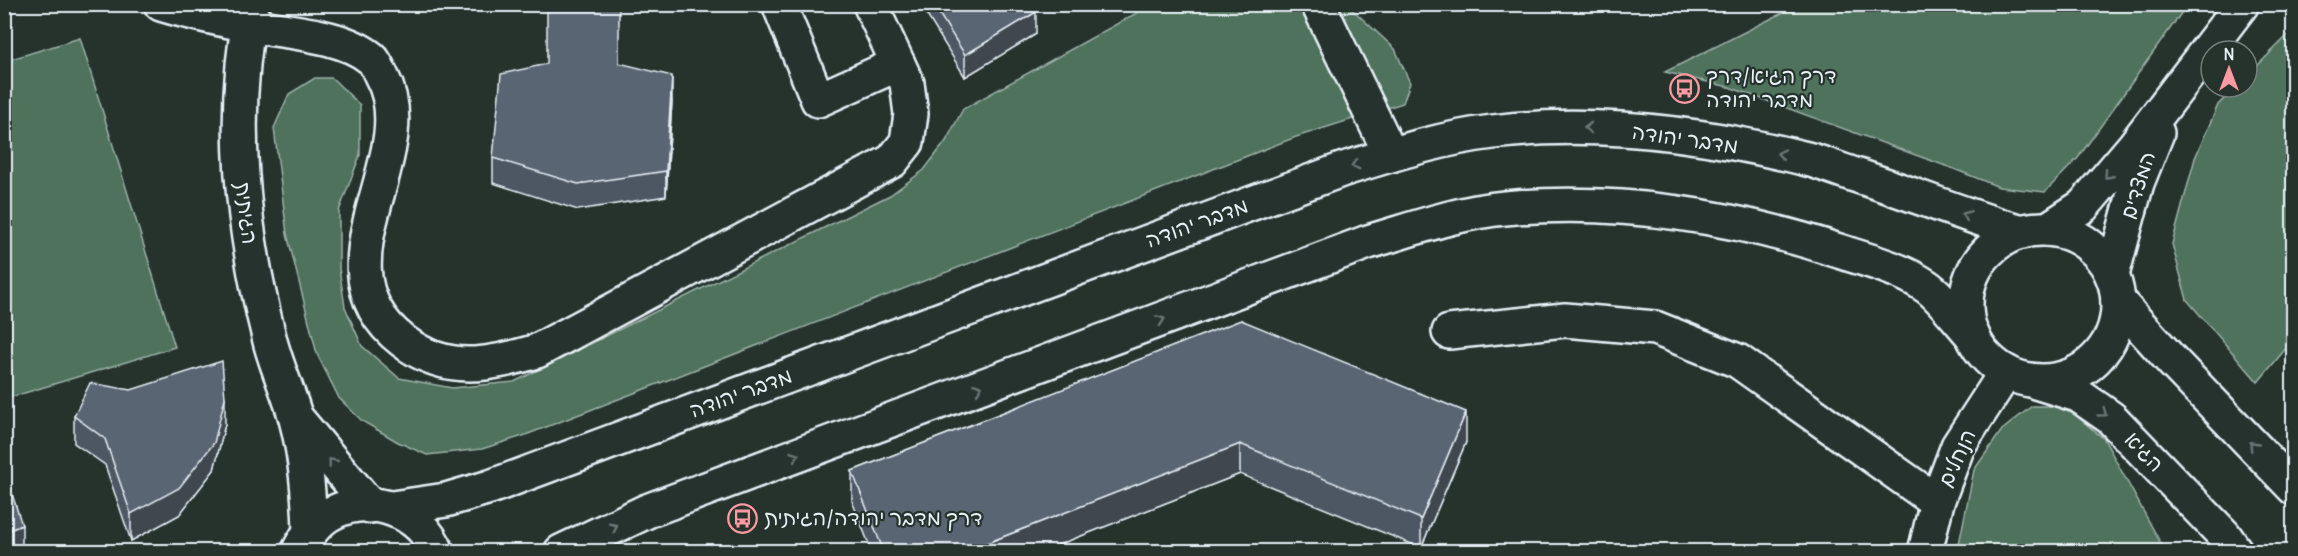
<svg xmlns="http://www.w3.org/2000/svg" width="2298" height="556" font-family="Delius,'Playpen Sans Hebrew',sans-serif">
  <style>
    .green { fill: #50725c; stroke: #9cb2aa; stroke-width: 1.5 }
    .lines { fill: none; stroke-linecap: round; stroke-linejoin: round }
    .minor-casing { stroke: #e8f1f8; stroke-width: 38 }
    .minor { stroke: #26332d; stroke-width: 33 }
    .wall { fill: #4d5763; stroke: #e8f1f8; stroke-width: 1.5 }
    .shaded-wall { fill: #3f4750; stroke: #e8f1f8; stroke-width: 1.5 }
    .building { fill: #5a6573; stroke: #e8f1f8; stroke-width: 1.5 }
    .oneway { stroke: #6a7674 }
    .labels { text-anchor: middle; stroke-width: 4.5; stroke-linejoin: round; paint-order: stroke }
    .poi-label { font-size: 21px; fill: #e8f1f8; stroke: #26332d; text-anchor: start }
    .street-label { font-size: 21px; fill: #e8f1f8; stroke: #26332d }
  </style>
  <rect width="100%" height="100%" fill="#26332d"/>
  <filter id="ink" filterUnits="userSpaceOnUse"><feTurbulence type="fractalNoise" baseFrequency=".0167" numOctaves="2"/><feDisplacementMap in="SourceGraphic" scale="12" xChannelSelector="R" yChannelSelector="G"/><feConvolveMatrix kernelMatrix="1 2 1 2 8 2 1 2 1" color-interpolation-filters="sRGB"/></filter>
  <g filter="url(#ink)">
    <g class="green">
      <path d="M 1800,4 L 2187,4 L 2187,5 L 2078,158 L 2045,192 L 1999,187 L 1954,169 L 1729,87 L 1665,72 Z"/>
      <path d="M 1151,5 L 1343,5 L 1354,11 L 1395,49 L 1410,83 L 1403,103 L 1296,137 L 523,436 L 482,449 L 427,455 L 398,442 L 362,421 L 339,398 L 317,354 L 287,234 L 274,128 L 289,94 L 315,78 L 332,78 L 360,105 L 360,155 L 339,211 L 339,268 L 345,307 L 362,346 L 399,378 L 452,388 L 514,382 L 890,195 L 924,170 L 946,141 L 963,109 Z"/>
      <path d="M 2293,30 L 2293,340 L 2258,382 L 2187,300 L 2172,244 L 2195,158 L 2218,105 L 2236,87 L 2247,87 L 2247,76 Z"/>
      <path d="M 80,38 L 175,347 L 5,399 L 5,61 Z"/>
      <path d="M 2032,406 L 2053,406 L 2074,414 L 2104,439 L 2165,551 L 1960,551 L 1959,544 L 1974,470 L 2002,430 Z"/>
    </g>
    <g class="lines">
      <defs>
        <g id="minor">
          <path d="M 161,4 C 190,13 219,19 249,25 C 285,32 342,34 371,58 C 376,62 379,71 382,77 C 425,157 307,267 403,341 C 447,375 490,365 537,351 L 892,161 L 907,142 L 911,114 L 907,83 L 870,4"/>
          <path d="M 252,4 C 229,117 242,231 270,341 C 277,368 289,393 296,419 C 306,456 309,493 310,531"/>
          <path d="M 779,4 L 818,100 L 898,64"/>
          <path d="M 1318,4 L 1391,155"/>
          <path d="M 2048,229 L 2083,206 L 2134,146 L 2242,4"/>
          <circle cx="2042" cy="305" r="76"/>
          <path d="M 2112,275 L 2137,183 L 2157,133"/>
          <path d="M 2118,301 L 2172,361 L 2294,488"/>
          <path d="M 1449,332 L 1565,320 L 1655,328 L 1738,361 L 1937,502"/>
          <path d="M 2036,382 L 2078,395 L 2111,418 L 2224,535 L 2236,552"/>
          <path d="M 298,420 L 370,506"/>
          <path d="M 392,508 L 446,500 L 490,487 L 1344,169 C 1393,154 1442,138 1493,132 C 1598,119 1706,134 1807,159 C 1823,163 1839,170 1855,175 C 1911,193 1965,216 2022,232"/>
          <path d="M 298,552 C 306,537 316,521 332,513 C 371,493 421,511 437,552"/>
          <path d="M 561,552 L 647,511 L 1368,242 C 1413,229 1459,212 1505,208 C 1619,198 1734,216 1842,252 C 1870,261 1901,269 1926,286 C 1940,295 1960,322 1973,336"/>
          <path d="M 1925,552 L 1937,502 L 1958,446 L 2006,372"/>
        </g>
      </defs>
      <use href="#minor" class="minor-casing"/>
      <use href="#minor" class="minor"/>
    </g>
    <g class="wall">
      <path d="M 920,4 L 1031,4 L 1036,34 L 965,77 Z"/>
      <path d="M 619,63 L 672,101 L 666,196 L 578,210 L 493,183 L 493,158 L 547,64 Z"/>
      <path d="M 1241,320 L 1466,442 L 1421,548 L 1240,474 L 1040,552 L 872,552 L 852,501 L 852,471 Z"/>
      <path d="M 131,390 L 225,424 L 214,470 L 179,515 L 131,541 L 105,465 L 74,443 L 74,416 Z"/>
    </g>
    <g class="shaded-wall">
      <path d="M 1036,12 L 1036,34 L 965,77 L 965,55 Z"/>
      <path d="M 672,76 L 672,101 L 666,196 L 666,171 Z"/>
      <path d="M 225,398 L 225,424 L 214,470 L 179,515 L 131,541 L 131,514 Z"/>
      <path d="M 1466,412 L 1466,442 L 1421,548 L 1421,519 Z"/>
      <path d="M 1240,444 L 1240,474 L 1040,552 L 964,552 Z"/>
      <path d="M 22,525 L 22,552 L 4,552 L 4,532 Z"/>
    </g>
    <g class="building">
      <path d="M 547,4 L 619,4 L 619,63 L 672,76 L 666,171 L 578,184 L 493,158 L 501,74 L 547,64 Z"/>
      <path d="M 933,4 L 1031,4 L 1036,12 L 965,55 Z"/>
      <path d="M 1241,320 L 1466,412 L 1421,519 L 1240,444 L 964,552 L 884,552 L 852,471 Z"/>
      <path d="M 222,361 L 225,398 L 214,443 L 179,488 L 131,514 L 105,439 L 74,416 L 90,383 L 131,390 Z"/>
      <path d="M 4,469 L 22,525 L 4,532 Z"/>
    </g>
    <defs><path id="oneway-chevron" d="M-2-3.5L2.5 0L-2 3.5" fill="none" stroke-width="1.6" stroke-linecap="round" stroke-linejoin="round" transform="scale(1.5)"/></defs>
    <g class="oneway">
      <use href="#oneway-chevron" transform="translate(1588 128) rotate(-179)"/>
      <use href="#oneway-chevron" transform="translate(1781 154) rotate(-169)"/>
      <use href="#oneway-chevron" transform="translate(1355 165) rotate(164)"/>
      <use href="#oneway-chevron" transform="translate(2108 175) rotate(132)"/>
      <use href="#oneway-chevron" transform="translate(1966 215) rotate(-159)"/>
      <use href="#oneway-chevron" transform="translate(1161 320) rotate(-20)"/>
      <use href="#oneway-chevron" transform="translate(978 388) rotate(-20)"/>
      <use href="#oneway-chevron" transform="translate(2103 413) rotate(36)"/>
      <use href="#oneway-chevron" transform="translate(2253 445) rotate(-134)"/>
      <use href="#oneway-chevron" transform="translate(795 456) rotate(-20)"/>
      <use href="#oneway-chevron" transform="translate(332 462) rotate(-129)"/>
      <use href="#oneway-chevron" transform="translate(614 527) rotate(-25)"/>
    </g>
  </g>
  <defs>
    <symbol id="bus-ring" viewBox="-11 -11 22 22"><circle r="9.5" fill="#26332d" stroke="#ff9aa2" stroke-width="1.5"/><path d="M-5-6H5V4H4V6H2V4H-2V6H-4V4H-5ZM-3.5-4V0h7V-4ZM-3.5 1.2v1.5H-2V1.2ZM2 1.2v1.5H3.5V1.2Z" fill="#ff9aa2"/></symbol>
  </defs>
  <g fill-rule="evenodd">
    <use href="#bus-ring" x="1668" y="72" width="33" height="33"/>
    <use href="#bus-ring" x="726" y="502" width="33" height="33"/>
  </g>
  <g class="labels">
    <g class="poi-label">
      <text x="1706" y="83">דרך הגיא/דרך<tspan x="1706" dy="24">מדבר יהודה</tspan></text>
      <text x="764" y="525">דרך מדבר יהודה/הגיתית</text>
    </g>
    <g class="street-label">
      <text transform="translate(1685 139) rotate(8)" y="7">מדבר יהודה</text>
      <text transform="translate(2138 185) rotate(-72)" y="7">המצדים</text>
      <text transform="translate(246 213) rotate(83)" y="7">הגיתית</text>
      <text transform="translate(1197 223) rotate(-20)" y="7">מדבר יהודה</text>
      <text transform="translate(741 393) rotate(-20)" y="7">מדבר יהודה</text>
      <text transform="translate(2144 452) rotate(46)" y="7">הגיא</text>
      <text transform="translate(1957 458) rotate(-65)" y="7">הנחלים</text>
    </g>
  </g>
  <rect width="2298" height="556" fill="none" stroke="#26332d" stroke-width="24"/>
  <rect x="12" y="12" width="2274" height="532" fill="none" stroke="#e8f1f8" stroke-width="2" filter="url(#ink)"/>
  <g transform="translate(2229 69)"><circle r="28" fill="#26332d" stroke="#747f7e" stroke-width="1.5"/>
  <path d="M0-4.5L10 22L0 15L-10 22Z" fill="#ff9aa2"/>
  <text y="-9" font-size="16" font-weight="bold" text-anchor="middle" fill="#e8f1f8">N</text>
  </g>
</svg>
